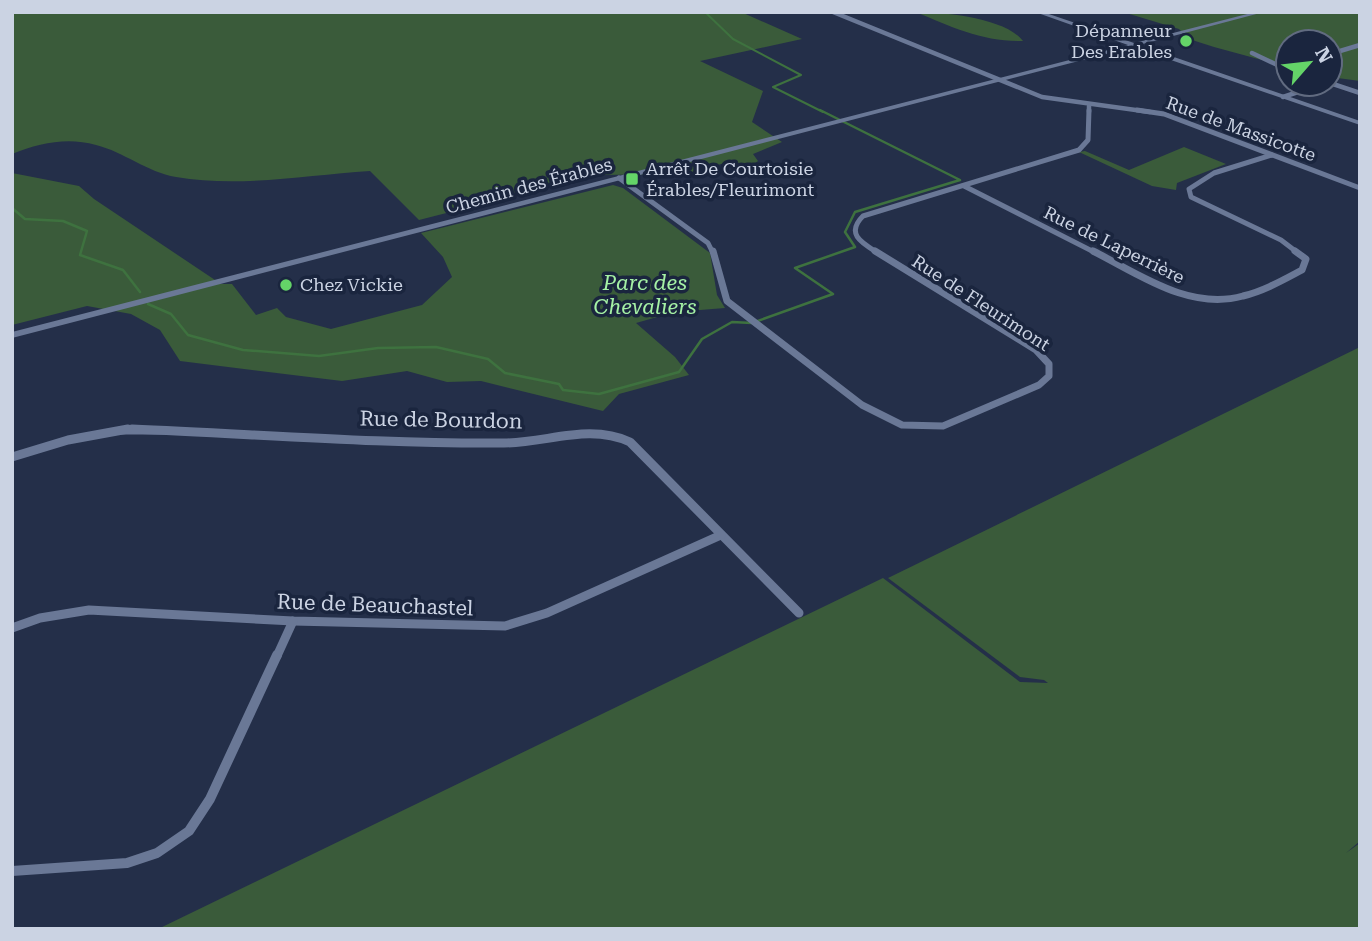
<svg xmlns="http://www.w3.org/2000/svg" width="1372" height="941" font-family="'Roboto Serif',serif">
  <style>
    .green { fill: #3a5b3a }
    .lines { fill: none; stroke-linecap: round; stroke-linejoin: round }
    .stream-far1 { stroke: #3e723f; stroke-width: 2 }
    .stream { stroke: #3e723f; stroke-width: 2.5 }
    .minor-far4 { stroke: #6a7896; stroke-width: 4.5 }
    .minor-far3 { stroke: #6a7896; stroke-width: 5 }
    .minor-far2 { stroke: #6a7896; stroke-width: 7 }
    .minor-far1 { stroke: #6a7896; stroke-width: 9 }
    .minor { stroke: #6a7896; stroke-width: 10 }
    .tertiary { fill: #6a7896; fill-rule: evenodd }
    .poi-dot { fill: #64d468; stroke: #1a253e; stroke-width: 2.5 }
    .labels { text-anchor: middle; stroke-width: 7; stroke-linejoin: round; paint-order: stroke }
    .far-poi-label { font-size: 18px; fill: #cbd3e3; stroke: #1a253e; text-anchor: start }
    .far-street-label { font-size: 18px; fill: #cbd3e3; stroke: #1a253e }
    .park-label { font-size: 21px; font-style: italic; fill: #a5f1a5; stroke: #1a253e }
    .street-label { font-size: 21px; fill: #cbd3e3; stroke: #1a253e }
  </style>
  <rect width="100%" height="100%" fill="#242f49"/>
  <g class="green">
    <path d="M 12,12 L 741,12 L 802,39 L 700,61 L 763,91 L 752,122 L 782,142 L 753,154 L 758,161 L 750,167 L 721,164 L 686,174 L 596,175 L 419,220 L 370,171 C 307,175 239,188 176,177 C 147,172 124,152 96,145 C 67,137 40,143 12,154 Z"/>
    <path d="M 916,12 C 943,12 1006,18 1023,41 C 984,42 951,27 916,12 Z"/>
    <path d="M 1123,12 L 1360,12 L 1360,81 L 1330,77 L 1330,42 L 1288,42 L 1288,67 L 1214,47 L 1189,39 L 1179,29 Z"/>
    <path d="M 1184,147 L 1226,164 L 1177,183 L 1176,190 L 1152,186 L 1079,152 L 1085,151 L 1129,170 Z"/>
    <path d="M 12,173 L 79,186 L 94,199 L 221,284 L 232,284 L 256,315 L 277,308 L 286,317 L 331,329 L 422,305 L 452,277 L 443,257 L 421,233 L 613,185 L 623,188 L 710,253 L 717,295 L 725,308 L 675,312 L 636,323 L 675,357 L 689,375 L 619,394 L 603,411 L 481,381 L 447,382 L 407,371 L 342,381 L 180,361 L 160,330 L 131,314 L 87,306 L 12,325 Z"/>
    <path d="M 1360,347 L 1360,841 L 1346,853 L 1360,843 L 1360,929 L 158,929 L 883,578 L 1020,682 L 1048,683 L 1044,680 L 1020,677 L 888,578 Z"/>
  </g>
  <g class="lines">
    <path class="stream-far1" d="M 705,12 L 733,39 L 801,75 L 773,87 L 823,112"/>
    <g class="stream">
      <path d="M 12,208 L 25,219 L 63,221 L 87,231 L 80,255 L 123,270 L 140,292"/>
      <path d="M 148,304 L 171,314 L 188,335 L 243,350 L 319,356 L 378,348 L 436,347 L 488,359 L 505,373 L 559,384 L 563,390 L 599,394 L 679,372 L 702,339 L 732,322 L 752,323 L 833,294 L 795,268 L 855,247 L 845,232 L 855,212 L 960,180 L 820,110"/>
    </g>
    <g class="minor-far4">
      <path d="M 833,12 L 1042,97 L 1150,112"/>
      <path d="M 1252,53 L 1288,70"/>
      <path d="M 1330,54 L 1360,45"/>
      <path d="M 1330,83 L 1360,93"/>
      <path d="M 1283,97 L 1322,84"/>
      <path d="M 1089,112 L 1089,106"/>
    </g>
    <g class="minor-far3">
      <path d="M 1137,110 L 1164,114 L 1360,188"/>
      <path d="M 1272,155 L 1214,173 L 1189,189 L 1191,197 L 1281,240 L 1298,253"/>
      <path d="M 619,178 L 708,243 L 713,253"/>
      <path d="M 964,186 L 1096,253"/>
      <path d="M 878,253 C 862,243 845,234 863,216 L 1079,150 L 1088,140 L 1089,110"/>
    </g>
    <g class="minor-far2">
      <path d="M 713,251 L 727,301 L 862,405 L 902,425 L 943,426 L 1039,385 L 1049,376 L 1049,364 L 1036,350 L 875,251"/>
      <path d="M 1093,251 C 1139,274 1189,311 1243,296 C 1264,291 1283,280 1302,270 L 1306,259 L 1295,251"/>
      <path d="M 119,431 L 179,431"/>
    </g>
    <g class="minor-far1">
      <path d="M 132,429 C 256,434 381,444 504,443 C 547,443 589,423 630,442 L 799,613"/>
      <path d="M 12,457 L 68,440 L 128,429"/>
      <path d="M 12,628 L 40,618 L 89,610 L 293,621 L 505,626 L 547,613 L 721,535"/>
      <path d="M 277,656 L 293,621"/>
    </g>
    <path class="minor" d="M 12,871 L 127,863 L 157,853 L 189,831 L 210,799 L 277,655"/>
    <path class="tertiary" d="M 1035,12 L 1043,12 L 1134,43 L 1255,12 L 1264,12 L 1139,45 L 1360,121 L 1360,125 L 1133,47 L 12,338 L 12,332 L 1128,45 Z"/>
  </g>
  <g class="poi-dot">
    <circle cx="1186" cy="41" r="7"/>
    <rect x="625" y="172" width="14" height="14" rx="3.5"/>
    <circle cx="286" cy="285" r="7"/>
  </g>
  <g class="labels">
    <g class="far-poi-label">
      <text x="1172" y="37" text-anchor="end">Dépanneur<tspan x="1172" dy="21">Des Erables</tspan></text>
      <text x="646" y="175">Arrêt De Courtoisie<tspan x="646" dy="21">Érables/Fleurimont</tspan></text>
      <text x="300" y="291">Chez Vickie</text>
    </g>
    <g class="far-street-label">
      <text transform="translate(1241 129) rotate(20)" y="6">Rue de Massicotte</text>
      <text transform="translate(529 186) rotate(-15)" y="6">Chemin des Érables</text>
      <text transform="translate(1114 245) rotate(26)" y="6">Rue de Laperrière</text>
      <text transform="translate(981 303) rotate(33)" y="6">Rue de Fleurimont</text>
    </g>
    <g class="park-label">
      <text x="645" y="290">Parc des<tspan x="645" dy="24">Chevaliers</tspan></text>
    </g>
    <g class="street-label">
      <text transform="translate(441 420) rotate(1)" y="7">Rue de Bourdon</text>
      <text transform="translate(375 605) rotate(2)" y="7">Rue de Beauchastel</text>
    </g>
  </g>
  <rect width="1372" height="941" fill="none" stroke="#cbd3e3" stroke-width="28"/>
  <g transform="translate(1309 63) rotate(62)"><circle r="33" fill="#1a253e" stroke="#616b80" stroke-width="2"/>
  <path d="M0-5L12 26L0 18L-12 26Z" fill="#64d468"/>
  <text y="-10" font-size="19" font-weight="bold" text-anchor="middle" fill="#cbd3e3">N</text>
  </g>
</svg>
